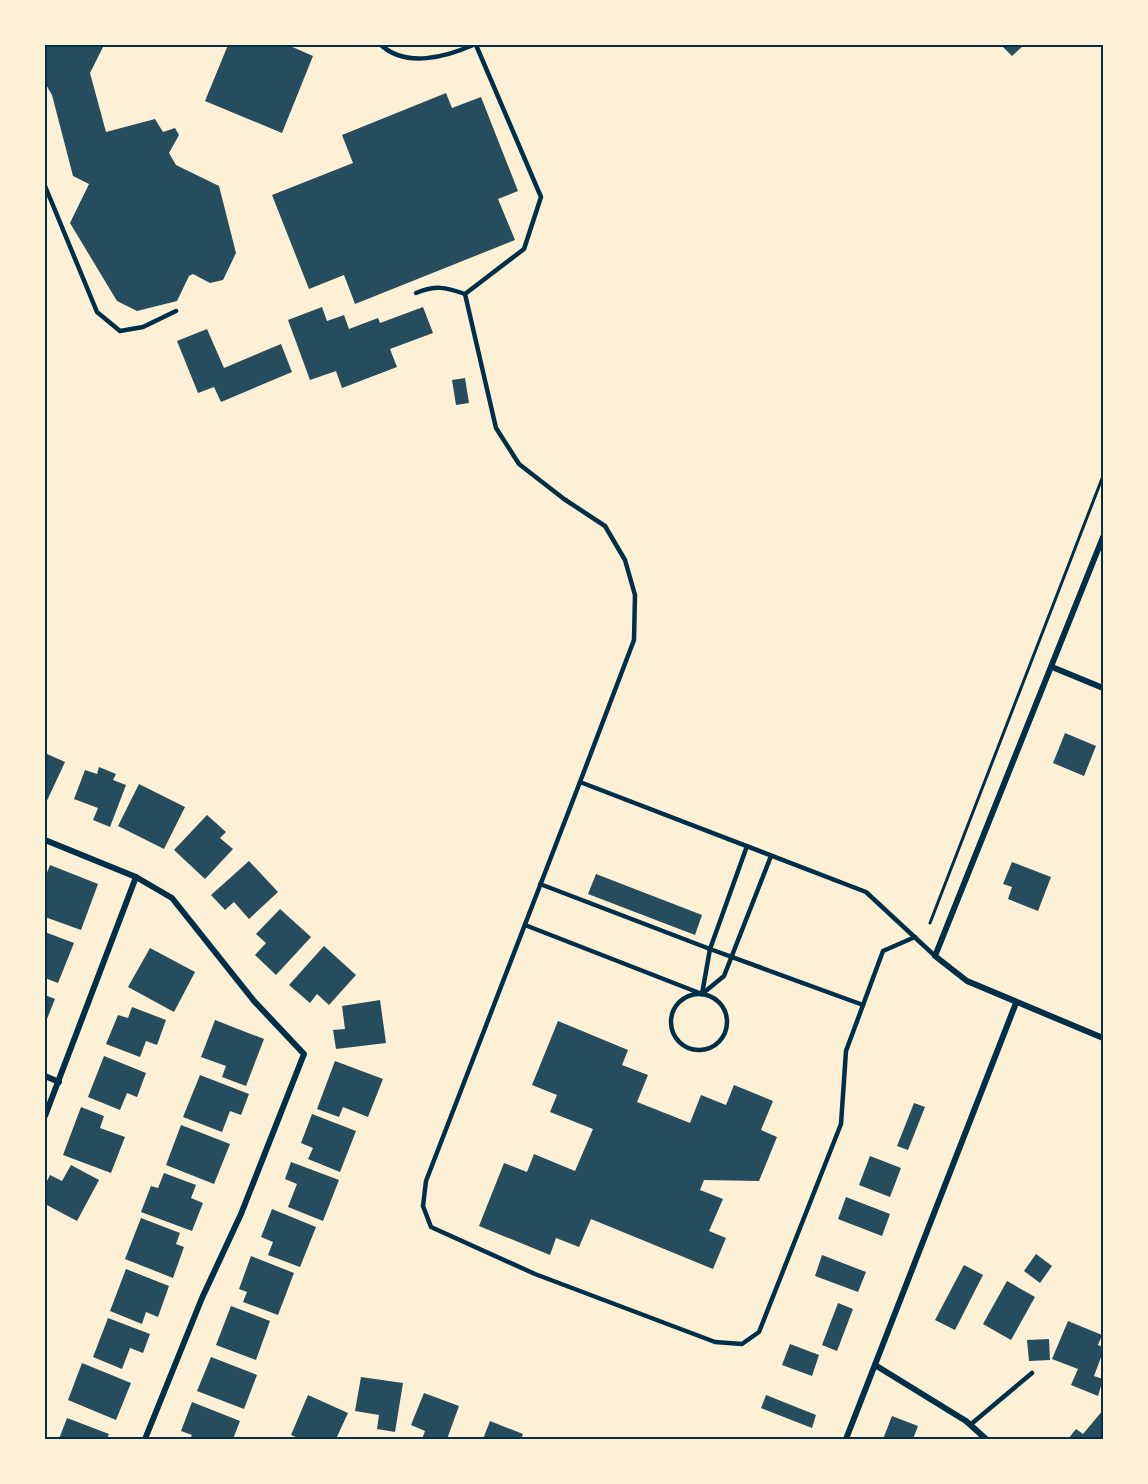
<svg xmlns="http://www.w3.org/2000/svg" width="1148" height="1484" font-family="Merriweather,serif">
  <style>
    .building { fill: #264d5e }
    .lines { fill: none; stroke-linecap: round; stroke-linejoin: round }
    .path { stroke: #003049; stroke-width: 3 }
    .service { stroke: #003049; stroke-width: 4.5 }
    .minor { stroke: #003049; stroke-width: 6 }
    .neatline { fill: none; stroke: #003049; stroke-width: 2 }
  </style>
  <rect width="100%" height="100%" fill="#fdf0d5"/>
  <g class="building">
    <path d="M 45,45 L 104,45 L 90,73 L 106,132 L 155,119 L 163,132 L 175,128 L 179,135 L 169,153 L 176,165 L 219,186 L 236,253 L 223,280 L 210,283 L 193,274 L 189,276 L 177,301 L 137,311 L 117,301 L 70,223 L 89,184 L 73,176 L 52,95 L 45,83 Z"/>
    <path d="M 228,45 L 288,45 L 313,56 L 282,133 L 205,101 Z"/>
    <path d="M 1001,45 L 1022,45 L 1023,46 L 1012,56 Z"/>
    <path d="M 446,93 L 452,108 L 481,97 L 518,191 L 498,199 L 515,240 L 355,304 L 344,275 L 309,289 L 272,195 L 353,163 L 342,135 Z"/>
    <path d="M 322,307 L 327,321 L 344,315 L 349,329 L 378,318 L 380,323 L 423,307 L 433,333 L 390,349 L 397,367 L 342,388 L 336,371 L 310,380 L 288,320 Z"/>
    <path d="M 207,329 L 224,368 L 281,344 L 292,372 L 221,402 L 214,387 L 198,393 L 177,341 Z"/>
    <path d="M 465,378 L 469,403 L 456,405 L 452,380 Z"/>
    <path d="M 1065,733 L 1096,746 L 1084,776 L 1053,763 Z"/>
    <path d="M 45,753 L 65,762 L 45,805 Z"/>
    <path d="M 99,767 L 116,774 L 113,780 L 126,785 L 110,827 L 93,820 L 98,808 L 74,799 L 85,770 L 97,774 Z"/>
    <path d="M 139,784 L 185,807 L 164,849 L 118,826 Z"/>
    <path d="M 207,815 L 226,832 L 220,838 L 233,849 L 205,879 L 174,850 Z"/>
    <path d="M 249,861 L 278,892 L 249,919 L 234,902 L 225,910 L 211,895 Z"/>
    <path d="M 1012,862 L 1051,877 L 1038,911 L 1008,899 L 1012,887 L 1003,884 Z"/>
    <path d="M 50,865 L 98,884 L 81,930 L 45,917 L 45,878 Z"/>
    <path d="M 596,874 L 702,915 L 695,935 L 588,894 Z"/>
    <path d="M 280,909 L 311,937 L 276,975 L 255,955 L 266,943 L 256,934 Z"/>
    <path d="M 45,932 L 74,943 L 58,983 L 45,978 Z"/>
    <path d="M 324,946 L 356,975 L 329,1005 L 317,994 L 310,1003 L 289,985 Z"/>
    <path d="M 150,948 L 195,972 L 174,1012 L 128,987 Z"/>
    <path d="M 45,995 L 55,999 L 45,1024 Z"/>
    <path d="M 380,1000 L 386,1043 L 336,1049 L 333,1030 L 345,1029 L 342,1006 Z"/>
    <path d="M 132,1007 L 166,1020 L 157,1045 L 146,1041 L 140,1057 L 106,1044 L 118,1015 L 128,1018 Z"/>
    <path d="M 215,1020 L 264,1039 L 246,1086 L 222,1077 L 226,1066 L 201,1057 Z"/>
    <path d="M 558,1021 L 628,1050 L 622,1065 L 648,1075 L 637,1102 L 690,1123 L 701,1095 L 726,1105 L 734,1085 L 773,1101 L 761,1130 L 777,1137 L 759,1181 L 704,1180 L 700,1190 L 723,1199 L 709,1231 L 726,1238 L 713,1269 L 591,1219 L 579,1247 L 556,1238 L 550,1255 L 479,1226 L 504,1163 L 527,1172 L 534,1154 L 575,1171 L 593,1129 L 550,1112 L 557,1095 L 532,1085 Z"/>
    <path d="M 104,1056 L 146,1073 L 137,1097 L 127,1093 L 120,1110 L 88,1097 Z"/>
    <path d="M 335,1061 L 383,1079 L 368,1117 L 343,1107 L 339,1117 L 317,1109 Z"/>
    <path d="M 200,1075 L 249,1094 L 241,1115 L 230,1111 L 222,1132 L 183,1117 Z"/>
    <path d="M 914,1103 L 925,1107 L 908,1150 L 897,1146 Z"/>
    <path d="M 81,1107 L 104,1116 L 100,1128 L 125,1137 L 111,1173 L 63,1155 Z"/>
    <path d="M 312,1114 L 356,1131 L 340,1172 L 308,1159 L 313,1148 L 301,1143 Z"/>
    <path d="M 181,1125 L 230,1144 L 214,1184 L 166,1165 Z"/>
    <path d="M 870,1156 L 901,1168 L 890,1197 L 859,1185 Z"/>
    <path d="M 291,1162 L 339,1180 L 323,1221 L 288,1207 L 297,1184 L 285,1179 Z"/>
    <path d="M 71,1165 L 99,1180 L 77,1221 L 45,1204 L 45,1185 L 50,1175 L 62,1181 Z"/>
    <path d="M 164,1173 L 196,1185 L 191,1198 L 203,1203 L 192,1231 L 141,1212 L 151,1186 L 158,1188 Z"/>
    <path d="M 846,1197 L 890,1214 L 882,1236 L 838,1219 Z"/>
    <path d="M 272,1209 L 316,1227 L 300,1267 L 268,1255 L 273,1242 L 261,1237 Z"/>
    <path d="M 141,1218 L 180,1233 L 176,1244 L 184,1247 L 173,1278 L 125,1259 Z"/>
    <path d="M 1036,1254 L 1052,1266 L 1040,1283 L 1024,1271 Z"/>
    <path d="M 822,1255 L 866,1272 L 858,1292 L 815,1276 Z"/>
    <path d="M 251,1256 L 294,1273 L 278,1315 L 243,1302 L 247,1292 L 239,1289 Z"/>
    <path d="M 964,1265 L 983,1275 L 955,1330 L 935,1320 Z"/>
    <path d="M 126,1269 L 169,1286 L 158,1317 L 146,1312 L 142,1324 L 110,1311 Z"/>
    <path d="M 1007,1281 L 1035,1297 L 1011,1340 L 983,1324 Z"/>
    <path d="M 838,1303 L 853,1309 L 837,1351 L 822,1345 Z"/>
    <path d="M 231,1306 L 270,1321 L 256,1360 L 216,1345 Z"/>
    <path d="M 108,1318 L 150,1334 L 143,1353 L 130,1348 L 122,1369 L 93,1357 Z"/>
    <path d="M 1068,1321 L 1102,1335 L 1098,1345 L 1103,1347 L 1103,1352 L 1094,1376 L 1103,1379 L 1098,1396 L 1071,1385 L 1078,1369 L 1052,1359 Z"/>
    <path d="M 1049,1339 L 1050,1360 L 1029,1361 L 1027,1340 Z"/>
    <path d="M 790,1344 L 819,1355 L 812,1376 L 782,1365 Z"/>
    <path d="M 211,1357 L 257,1375 L 244,1409 L 197,1391 Z"/>
    <path d="M 82,1363 L 131,1383 L 116,1420 L 68,1400 Z"/>
    <path d="M 361,1377 L 403,1383 L 395,1432 L 377,1429 L 379,1415 L 355,1411 Z"/>
    <path d="M 424,1393 L 459,1406 L 447,1439 L 422,1439 L 425,1431 L 411,1425 Z"/>
    <path d="M 308,1395 L 348,1413 L 336,1439 L 301,1439 L 291,1435 Z"/>
    <path d="M 766,1395 L 816,1415 L 812,1428 L 761,1408 Z"/>
    <path d="M 192,1402 L 240,1421 L 233,1439 L 190,1439 L 192,1435 L 181,1431 Z"/>
    <path d="M 1103,1410 L 1103,1439 L 1068,1439 L 1076,1429 L 1083,1434 Z"/>
    <path d="M 892,1416 L 918,1426 L 913,1439 L 883,1439 Z"/>
    <path d="M 67,1418 L 109,1434 L 107,1439 L 59,1439 Z"/>
    <path d="M 490,1421 L 523,1434 L 521,1439 L 483,1439 Z"/>
  </g>
  <g class="lines">
    <path class="path" d="M 930,923 L 1103,476"/>
    <g class="service">
      <path d="M 381,45 C 406,68 446,57 473,45"/>
      <path d="M 476,45 L 541,197 L 524,249 L 465,294 L 496,428 L 519,464 L 564,499 L 605,526 L 625,560 L 635,595 L 634,640 L 580,782 L 866,892 L 935,956"/>
      <path d="M 45,186 L 97,312 L 120,331 L 143,327 L 176,311"/>
      <path d="M 416,293 C 436,285 445,287 465,294"/>
      <path d="M 580,782 L 426,1181 L 423,1206 L 431,1227 L 535,1274 L 715,1342 L 742,1344 L 759,1332 L 841,1124 L 846,1051 L 883,951 L 915,937"/>
      <path d="M 540,884 L 710,949 L 747,846"/>
      <path d="M 525,925 L 702,994 L 724,976 L 771,856"/>
      <path d="M 702,994 L 710,949 L 863,1005"/>
      <circle cx="699" cy="1022" r="28"/>
      <path d="M 970,1425 L 1032,1373"/>
    </g>
    <g class="minor">
      <path d="M 1103,537 L 935,956 L 967,981 L 1103,1038"/>
      <path d="M 1052,667 L 1103,688"/>
      <path d="M 45,840 L 136,877 L 172,898 L 254,1001 L 304,1054 L 241,1214 L 202,1298 L 145,1439"/>
      <path d="M 45,1076 L 59,1082"/>
      <path d="M 45,1116 L 136,877"/>
      <path d="M 875,1365 L 966,1421 L 986,1439"/>
      <path d="M 846,1439 L 1016,1003"/>
    </g>
  </g>
  <rect width="1148" height="1484" fill="none" stroke="#fdf0d5" stroke-width="93"/>
  <rect x="46" y="46" width="1056" height="1392" class="neatline"/>
</svg>
